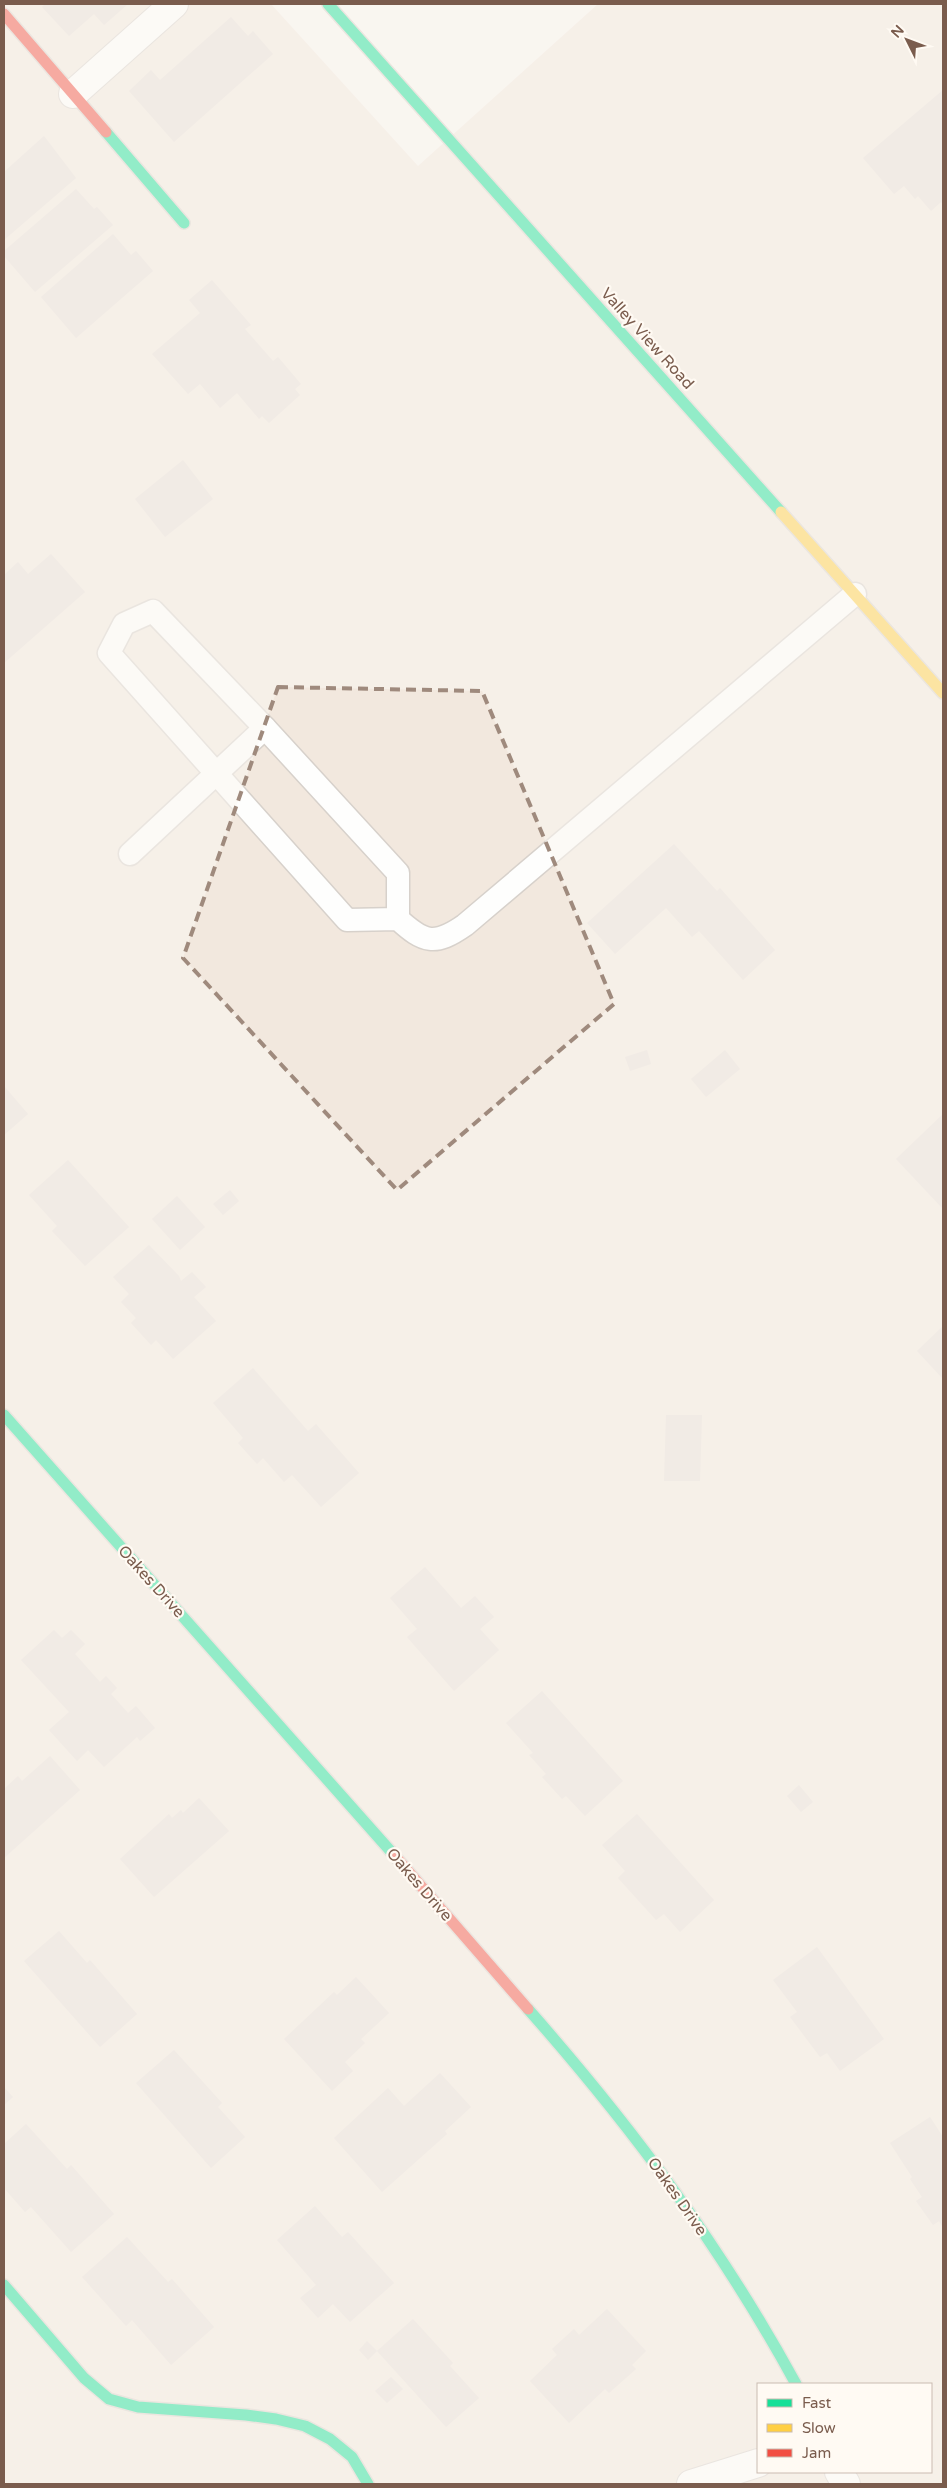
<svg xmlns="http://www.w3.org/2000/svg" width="947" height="2488" font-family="'Varela Round',sans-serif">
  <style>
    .residential { fill: #f2e8de; fill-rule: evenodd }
    .building { fill: #e6ded7 }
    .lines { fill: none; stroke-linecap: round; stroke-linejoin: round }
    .lane-casing { stroke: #d7d1cb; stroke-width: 25 }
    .street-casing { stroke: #d7d1cb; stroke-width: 30 }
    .fast-casing { stroke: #d9d2cb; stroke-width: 14 }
    .slow-casing { stroke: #d9d2cb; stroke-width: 14 }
    .jam-casing { stroke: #d9d2cb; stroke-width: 14 }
    .lane { stroke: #fefefd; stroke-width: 22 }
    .street { stroke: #fefefd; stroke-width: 28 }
    .fast { stroke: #16e098; stroke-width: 11 }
    .slow { stroke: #ffcf43; stroke-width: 11 }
    .jam { stroke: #f24e42; stroke-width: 11 }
    .marked { fill: none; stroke: #9f8a7d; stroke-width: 4; stroke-dasharray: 10 6; stroke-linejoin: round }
    .labels { text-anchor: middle; stroke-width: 4.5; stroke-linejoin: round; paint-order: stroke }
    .street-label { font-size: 16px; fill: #7a5c4d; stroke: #fffaf3 }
  </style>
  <rect width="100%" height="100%" fill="#f9f5f0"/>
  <path class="residential" d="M 4,4 L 271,4 L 418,166 L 598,4 L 943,4 L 943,2484 L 4,2484 ZM 758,2384 L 931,2384 L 931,2472 L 758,2472 Z"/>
  <g class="building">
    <path d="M 45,4 L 128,4 L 104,25 L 94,14 L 69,36 L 42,7 Z"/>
    <path d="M 231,17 L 248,36 L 253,31 L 273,54 L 174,142 L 129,91 L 151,70 L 160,80 Z"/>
    <path d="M 943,90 L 943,205 L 941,202 L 931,211 L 918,196 L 915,199 L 904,186 L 894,194 L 863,158 Z"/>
    <path d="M 44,136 L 76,178 L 4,240 L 4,172 Z"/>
    <path d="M 76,189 L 94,209 L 97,207 L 113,225 L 35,292 L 4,256 L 4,251 Z"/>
    <path d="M 113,234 L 131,255 L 136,251 L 153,271 L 76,338 L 41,297 Z"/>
    <path d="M 212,280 L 251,325 L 245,329 L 273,361 L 278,357 L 301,384 L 295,389 L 300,395 L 269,423 L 262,416 L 259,419 L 237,393 L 220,408 L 200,384 L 188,394 L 152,354 L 200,313 L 189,300 Z"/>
    <path d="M 183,460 L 213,499 L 165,537 L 135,499 Z"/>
    <path d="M 51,554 L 85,592 L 4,663 L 4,575 L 18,562 L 28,574 Z"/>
    <path d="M 674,844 L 717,891 L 720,888 L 775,950 L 743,980 L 699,931 L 692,937 L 666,908 L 615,954 L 587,923 Z"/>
    <path d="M 647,1050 L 651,1064 L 630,1071 L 625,1057 Z"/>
    <path d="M 725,1050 L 740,1069 L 706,1097 L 691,1079 Z"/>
    <path d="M 4,1086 L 28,1114 L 4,1135 Z"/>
    <path d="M 943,1114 L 943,1209 L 896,1159 Z"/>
    <path d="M 68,1160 L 129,1227 L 85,1266 L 52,1231 L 57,1226 L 29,1195 Z"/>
    <path d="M 230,1190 L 239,1201 L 223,1215 L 213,1204 Z"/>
    <path d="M 177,1196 L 205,1227 L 180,1250 L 152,1219 Z"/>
    <path d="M 149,1245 L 179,1276 L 181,1281 L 192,1272 L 206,1287 L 194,1297 L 216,1321 L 173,1359 L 156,1340 L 151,1345 L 131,1323 L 136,1318 L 121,1302 L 129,1294 L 113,1277 Z"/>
    <path d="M 943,1326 L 943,1379 L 917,1351 Z"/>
    <path d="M 253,1368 L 308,1431 L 316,1424 L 359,1473 L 321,1507 L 292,1475 L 284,1482 L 263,1458 L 257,1464 L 238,1443 L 243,1438 L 213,1403 Z"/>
    <path d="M 666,1415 L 702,1415 L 700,1481 L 664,1481 Z"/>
    <path d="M 425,1567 L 461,1608 L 475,1596 L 494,1617 L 480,1629 L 499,1650 L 454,1691 L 407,1637 L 417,1629 L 390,1598 Z"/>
    <path d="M 54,1630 L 62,1638 L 71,1630 L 85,1644 L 75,1654 L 100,1682 L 106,1676 L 117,1688 L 111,1694 L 128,1713 L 136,1706 L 155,1728 L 140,1741 L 137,1737 L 104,1767 L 88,1750 L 77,1761 L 49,1730 L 69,1712 L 21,1660 Z"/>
    <path d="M 542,1691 L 623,1781 L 585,1816 L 566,1796 L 562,1799 L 542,1777 L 546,1774 L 529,1755 L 533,1753 L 506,1723 Z"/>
    <path d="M 50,1756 L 80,1790 L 4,1858 L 4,1789 L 18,1776 L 22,1781 Z"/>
    <path d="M 799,1785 L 813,1802 L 801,1812 L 787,1796 Z"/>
    <path d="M 199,1798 L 229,1831 L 154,1897 L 120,1859 L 169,1814 L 172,1818 L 181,1810 L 183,1813 Z"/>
    <path d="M 637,1814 L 714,1900 L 680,1932 L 664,1914 L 656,1920 L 618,1878 L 625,1871 L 602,1845 Z"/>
    <path d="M 59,1931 L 87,1963 L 90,1960 L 137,2014 L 100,2047 L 24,1961 Z"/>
    <path d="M 817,1947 L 884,2039 L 840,2071 L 827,2053 L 820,2057 L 790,2017 L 797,2012 L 773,1980 Z"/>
    <path d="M 356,1977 L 389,2013 L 361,2039 L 365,2043 L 345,2062 L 353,2071 L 332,2091 L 284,2039 L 334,1992 L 337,1995 Z"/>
    <path d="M 174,2050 L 222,2103 L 218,2107 L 245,2137 L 211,2168 L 136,2083 Z"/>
    <path d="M 440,2073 L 471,2107 L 445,2131 L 447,2134 L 382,2192 L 334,2138 L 388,2088 L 404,2106 Z"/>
    <path d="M 4,2087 L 13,2097 L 4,2105 Z"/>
    <path d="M 930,2117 L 943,2137 L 943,2228 L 939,2221 L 933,2225 L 916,2201 L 922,2197 L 910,2179 L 912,2177 L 890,2143 Z"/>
    <path d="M 26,2124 L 67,2169 L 71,2165 L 114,2214 L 71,2252 L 31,2207 L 25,2212 L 4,2188 L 4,2144 Z"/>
    <path d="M 315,2206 L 342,2237 L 348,2232 L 394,2283 L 350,2322 L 333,2304 L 318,2318 L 300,2298 L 316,2285 L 277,2240 Z"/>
    <path d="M 127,2237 L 168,2282 L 172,2279 L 214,2327 L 171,2365 L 132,2320 L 126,2326 L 82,2277 Z"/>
    <path d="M 607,2309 L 646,2351 L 632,2365 L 636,2369 L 609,2393 L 605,2389 L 569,2423 L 530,2381 L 557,2355 L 552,2349 L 574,2329 L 579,2335 Z"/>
    <path d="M 413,2319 L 453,2363 L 450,2366 L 479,2398 L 446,2427 L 377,2351 Z"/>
    <path d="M 367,2341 L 377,2351 L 368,2360 L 359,2350 Z"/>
    <path d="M 391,2377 L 403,2389 L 387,2403 L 375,2391 Z"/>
  </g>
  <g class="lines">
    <defs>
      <g id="lane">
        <path d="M 130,854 L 265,728"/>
        <path d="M 398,919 L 398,873 L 265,728 L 153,611 L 124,624 L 109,653 L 347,920 L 398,919 C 424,943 435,946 465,925 L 855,594"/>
      </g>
      <g id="street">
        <path d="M 73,94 L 174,4"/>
        <path d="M 839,2472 L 846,2484"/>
        <path d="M 691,2484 L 758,2463"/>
      </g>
      <g id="fast">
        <path d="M 328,4 L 781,512"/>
        <path d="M 106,132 L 184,223"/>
        <path d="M 4,1415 L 394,1855"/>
        <path d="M 528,2009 C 632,2127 720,2245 796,2384"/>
        <path d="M 4,2285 L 84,2378 L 109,2399 L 138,2407 L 246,2415 L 276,2419 L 305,2426 L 330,2439 L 352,2457 L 368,2484"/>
      </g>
      <path id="slow" d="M 781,512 L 943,693"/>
      <g id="jam">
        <path d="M 4,14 L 106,132"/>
        <path d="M 394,1855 L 528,2009"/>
      </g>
    </defs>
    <use href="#lane" class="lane-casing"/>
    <use href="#street" class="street-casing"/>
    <use href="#fast" class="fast-casing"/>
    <use href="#slow" class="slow-casing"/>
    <use href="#jam" class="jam-casing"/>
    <use href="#lane" class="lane"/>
    <use href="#street" class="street"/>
    <use href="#fast" class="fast"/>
    <use href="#slow" class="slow"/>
    <use href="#jam" class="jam"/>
  </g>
  <path d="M0 0H947V2488H0ZM 278,687 L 482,691 L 614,1004 L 397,1190 L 183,958 Z" fill="#f9f5f0" fill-opacity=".55" fill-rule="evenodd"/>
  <path class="marked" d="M 278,687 L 482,691 L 614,1004 L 397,1190 L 183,958 Z"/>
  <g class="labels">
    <g class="street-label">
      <text transform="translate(648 338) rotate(48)" y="6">Valley View Road</text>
      <text transform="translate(152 1581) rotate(48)" y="6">Oakes Drive</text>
      <text transform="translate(420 1884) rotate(49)" y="6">Oakes Drive</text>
      <text transform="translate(678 2196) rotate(55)" y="6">Oakes Drive</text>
    </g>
  </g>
  <rect width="947" height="2488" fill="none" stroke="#7a5c4d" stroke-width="10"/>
  <rect x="757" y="2383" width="175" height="90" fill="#fffaf3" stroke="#cabbb1"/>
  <rect x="767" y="2399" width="25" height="8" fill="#16e098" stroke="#cabbb1"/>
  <text x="802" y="2408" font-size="15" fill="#7a5c4d">Fast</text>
  <rect x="767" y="2424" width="25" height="8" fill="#ffcf43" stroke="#cabbb1"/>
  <text x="802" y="2433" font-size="15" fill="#7a5c4d">Slow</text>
  <rect x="767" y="2449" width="25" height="8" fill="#f24e42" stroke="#cabbb1"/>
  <text x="802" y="2458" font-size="15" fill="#7a5c4d">Jam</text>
  <g transform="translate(907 40) rotate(312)" stroke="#fffaf3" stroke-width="4" paint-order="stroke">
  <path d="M0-4L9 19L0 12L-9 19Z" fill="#7a5c4d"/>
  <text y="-8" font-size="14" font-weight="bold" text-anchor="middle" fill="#7a5c4d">N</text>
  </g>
</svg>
